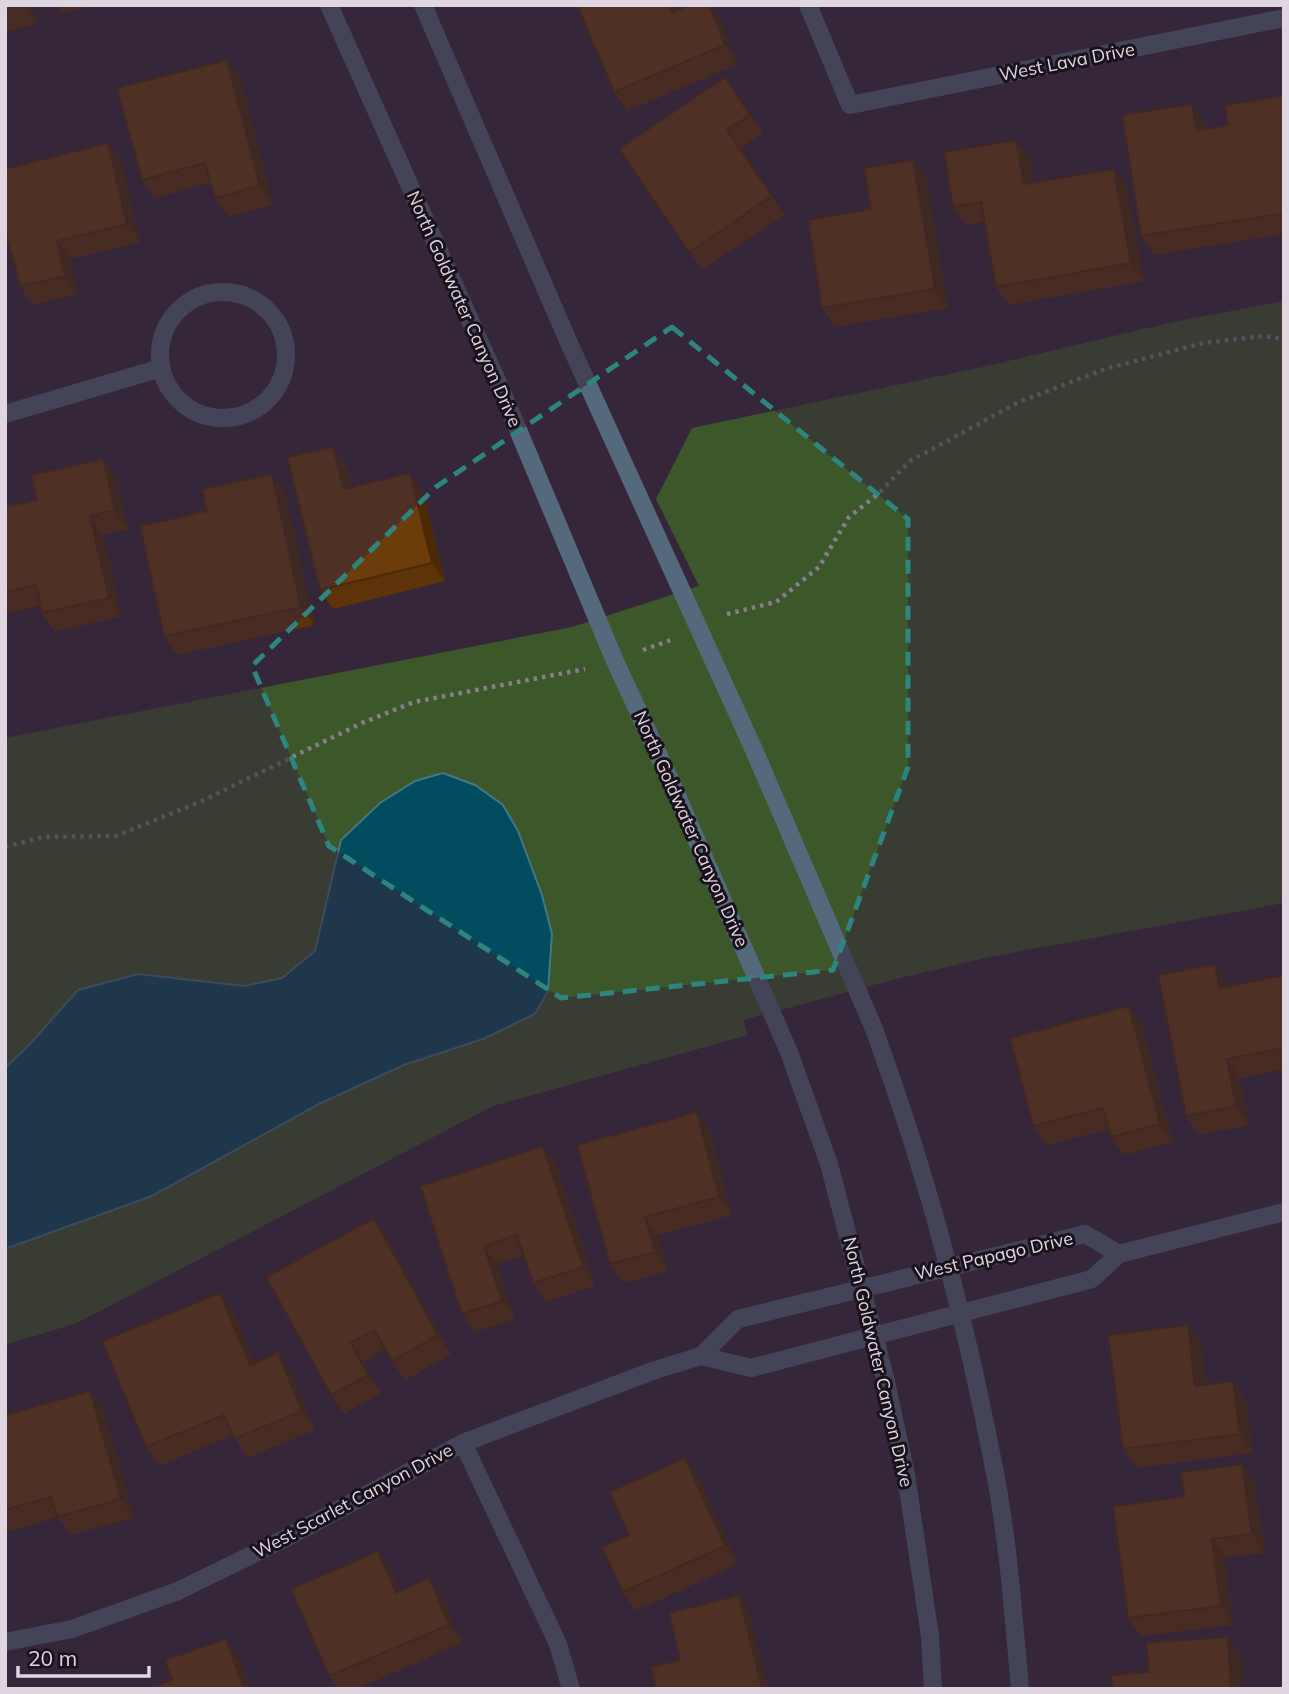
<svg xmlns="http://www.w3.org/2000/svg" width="1289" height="1694" font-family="Mulish,sans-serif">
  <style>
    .green { fill: #3c572a }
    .water { fill: #014d5f; stroke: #447686; stroke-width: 2 }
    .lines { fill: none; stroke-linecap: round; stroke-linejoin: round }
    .path { stroke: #897c8c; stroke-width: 4.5; stroke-dasharray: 3.5 5; stroke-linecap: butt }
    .minor { stroke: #55697d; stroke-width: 18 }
    .wall { fill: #5d3409 }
    .shaded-wall { fill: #4c2a08 }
    .building { fill: #6c3c0b; stroke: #4c2a08; stroke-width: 2 }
    .marked { fill: none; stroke: #2e847f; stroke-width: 5; stroke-dasharray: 14 9; stroke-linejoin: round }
    .labels { text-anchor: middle; stroke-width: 6; stroke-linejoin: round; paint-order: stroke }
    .street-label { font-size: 18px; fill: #e0d6e2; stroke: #19121b }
  </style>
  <rect width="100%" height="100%" fill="#36263a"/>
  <path class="green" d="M 1284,301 L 1284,903 L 989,957 L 892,980 L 743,1020 L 748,1035 L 493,1106 L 77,1323 L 5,1345 L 5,738 L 572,627 L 699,586 L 656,499 L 692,428 L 987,366 L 1173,322 Z"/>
  <path class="water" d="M 443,773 L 475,785 L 503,805 L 518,831 L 542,895 L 552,934 L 548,991 L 535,1014 L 483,1039 L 404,1065 L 319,1104 L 152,1196 L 5,1249 L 5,1068 L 30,1044 L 78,990 L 138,974 L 244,986 L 282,978 L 315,951 L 341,840 L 380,803 L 415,781 Z"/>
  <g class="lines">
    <g class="path">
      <path d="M 727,614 L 776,602 L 819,567 L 849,517 L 878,494 L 910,461 L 1019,402 L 1105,369 L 1204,343 L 1263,336 L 1284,339"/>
      <path d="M 643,650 L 671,640"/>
      <path d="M 5,847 L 44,837 L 116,836 L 202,801 L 362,723 L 414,702 L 585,669"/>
    </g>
    <g class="minor">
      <path d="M 329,5 L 503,394 L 615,661 L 672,784 L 789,1052 L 829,1164 L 885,1377 L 906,1475 L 930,1636 L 933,1689"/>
      <path d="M 423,5 L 569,343 L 754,750 L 874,1029 C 925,1168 964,1313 992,1458 C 1008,1534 1013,1612 1020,1689"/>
      <path d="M 808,5 L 850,105 L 1284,18"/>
      <circle cx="223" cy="355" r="63"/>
      <path d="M 5,414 L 161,368"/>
      <path d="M 701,1356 L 751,1368 L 1092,1279 L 1119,1254 L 1284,1212"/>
      <path d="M 463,1443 L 558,1644 L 571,1689"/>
      <path d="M 5,1642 L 72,1629 L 178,1591 L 286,1538 L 463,1443 L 655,1370 L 701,1356 L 738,1319 L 1085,1234 L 1119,1254"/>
    </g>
  </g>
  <g class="wall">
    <path d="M 5,5 L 31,5 L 37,23 L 5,33 Z"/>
    <path d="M 57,5 L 93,5 L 63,14 Z"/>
    <path d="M 577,5 L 674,5 L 676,11 L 719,17 L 738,64 L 627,111 L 614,92 Z"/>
    <path d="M 725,77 L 763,133 L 740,149 L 785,215 L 702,270 L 619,149 Z"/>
    <path d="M 240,78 L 273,205 L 228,217 L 215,198 L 211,183 L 154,198 L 142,180 Z"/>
    <path d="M 1284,96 L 1284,234 L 1154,255 L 1141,236 L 1205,123 L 1207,129 L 1228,125 Z"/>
    <path d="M 108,143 L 121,162 L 140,242 L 70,259 L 78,294 L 32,305 L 20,286 Z"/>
    <path d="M 1029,158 L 1033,183 L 1114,169 L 1127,187 L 1144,281 L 1009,305 L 996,287 L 984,222 L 966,225 L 953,207 Z"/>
    <path d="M 926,179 L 948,308 L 835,327 L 822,308 L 871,209 Z"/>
    <path d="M 103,459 L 116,478 L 128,529 L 103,535 L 122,616 L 55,632 L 42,613 L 40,606 L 5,614 L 5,507 L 37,500 Z"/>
    <path d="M 346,465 L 352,487 L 410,473 L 423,492 L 445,581 L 333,609 L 320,590 Z"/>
    <path d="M 272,474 L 285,492 L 314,625 L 177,655 L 164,636 L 207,511 Z"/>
    <path d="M 1284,975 L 1284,1069 L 1240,1078 L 1249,1125 L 1199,1135 L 1186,1116 L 1228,983 L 1229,986 Z"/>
    <path d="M 1142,1025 L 1173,1142 L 1124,1155 L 1111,1137 L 1109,1129 L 1046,1145 L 1033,1126 Z"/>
    <path d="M 710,1131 L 732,1215 L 658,1235 L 668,1271 L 623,1283 L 610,1264 Z"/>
    <path d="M 543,1146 L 556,1164 L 595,1286 L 545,1302 L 533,1283 L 523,1256 L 497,1264 L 515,1319 L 475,1332 L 462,1314 L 420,1186 Z"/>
    <path d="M 387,1237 L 451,1354 L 405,1380 L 392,1361 L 385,1349 L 364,1362 L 381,1393 L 344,1414 L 331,1395 Z"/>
    <path d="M 233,1311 L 255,1363 L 291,1372 L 315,1430 L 247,1458 L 233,1435 L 159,1466 L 146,1447 Z"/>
    <path d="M 1201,1343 L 1206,1385 L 1233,1381 L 1246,1399 L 1253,1453 L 1136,1468 L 1123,1449 Z"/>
    <path d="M 90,1391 L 103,1409 L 134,1518 L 70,1535 L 58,1517 L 5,1533 L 5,1415 Z"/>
    <path d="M 685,1458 L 698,1476 L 738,1564 L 636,1611 L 623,1592 L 629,1535 Z"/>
    <path d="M 1255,1483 L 1265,1553 L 1225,1557 L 1233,1625 L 1141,1636 L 1128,1618 L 1184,1497 Z"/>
    <path d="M 378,1551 L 391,1570 L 400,1591 L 442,1597 L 462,1643 L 356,1689 L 338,1689 L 329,1676 Z"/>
  </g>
  <g class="shaded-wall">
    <path d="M 25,5 L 31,5 L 37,23 Z"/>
    <path d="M 669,5 L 674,5 L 685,31 L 672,13 Z"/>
    <path d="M 709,5 L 711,5 L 719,17 L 738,64 L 725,45 Z"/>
    <path d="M 227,60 L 240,78 L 273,205 L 260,186 Z"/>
    <path d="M 1192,104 L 1205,123 L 1210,149 L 1197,131 Z"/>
    <path d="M 1016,140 L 1029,158 L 1037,203 L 1024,184 Z"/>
    <path d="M 108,143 L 121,162 L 140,242 L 127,224 Z"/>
    <path d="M 913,160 L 926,179 L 948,308 L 935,289 Z"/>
    <path d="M 1114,169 L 1127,187 L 1144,281 L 1131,263 Z"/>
    <path d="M 57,241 L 70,259 L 78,294 L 65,276 Z"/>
    <path d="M 333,447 L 346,465 L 356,508 L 344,489 Z"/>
    <path d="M 103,459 L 116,478 L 128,529 L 115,510 Z"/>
    <path d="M 410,473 L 423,492 L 445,581 L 432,563 Z"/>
    <path d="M 272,474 L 285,492 L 314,625 L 301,607 Z"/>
    <path d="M 90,516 L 103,535 L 122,616 L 109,598 Z"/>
    <path d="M 1215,964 L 1228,983 L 1233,1006 L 1220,988 Z"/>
    <path d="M 1129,1006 L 1142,1025 L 1173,1142 L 1160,1124 Z"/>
    <path d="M 1227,1059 L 1240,1078 L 1249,1125 L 1236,1106 Z"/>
    <path d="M 697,1112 L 710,1131 L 732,1215 L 719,1197 Z"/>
    <path d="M 543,1146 L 556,1164 L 595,1286 L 583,1267 Z"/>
    <path d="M 645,1217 L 658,1235 L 668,1271 L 655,1252 Z"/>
    <path d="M 374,1218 L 387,1237 L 451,1354 L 438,1335 Z"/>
    <path d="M 484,1246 L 497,1264 L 515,1319 L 502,1301 Z"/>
    <path d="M 220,1293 L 233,1311 L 263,1383 L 250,1365 Z"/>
    <path d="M 1188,1325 L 1201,1343 L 1208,1405 L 1195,1386 Z"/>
    <path d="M 351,1343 L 364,1362 L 381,1393 L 368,1375 Z"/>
    <path d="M 278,1353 L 291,1372 L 315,1430 L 302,1411 Z"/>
    <path d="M 1233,1381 L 1246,1399 L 1253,1453 L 1240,1434 Z"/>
    <path d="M 90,1391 L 103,1409 L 134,1518 L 121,1499 Z"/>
    <path d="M 685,1458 L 698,1476 L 738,1564 L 725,1546 Z"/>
    <path d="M 1242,1464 L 1255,1483 L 1265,1553 L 1252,1534 Z"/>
    <path d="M 1212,1539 L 1225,1557 L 1233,1625 L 1221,1606 Z"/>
    <path d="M 378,1551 L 391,1570 L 409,1611 L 396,1593 Z"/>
    <path d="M 429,1578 L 442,1597 L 462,1643 L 449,1625 Z"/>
    <path d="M 739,1595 L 748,1608 L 768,1689 L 762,1689 Z"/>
    <path d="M 1228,1637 L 1241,1656 L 1243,1689 L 1231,1689 Z"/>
    <path d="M 226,1639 L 239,1657 L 250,1689 L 244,1689 Z"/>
  </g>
  <g class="building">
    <path d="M 5,5 L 22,5 L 5,10 Z"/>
    <path d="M 577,5 L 669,5 L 672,13 L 689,5 L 709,5 L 725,45 L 614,92 Z"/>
    <path d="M 227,60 L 260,186 L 215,198 L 205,163 L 142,180 L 117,88 Z"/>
    <path d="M 725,77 L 750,115 L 727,130 L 772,196 L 689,252 L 619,149 Z"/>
    <path d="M 1284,96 L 1284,213 L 1141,236 L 1122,115 L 1192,104 L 1197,131 L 1228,125 L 1225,105 Z"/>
    <path d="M 1016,140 L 1024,184 L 1114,169 L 1131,263 L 996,287 L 981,202 L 953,207 L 944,152 Z"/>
    <path d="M 108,143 L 127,224 L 57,241 L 65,276 L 20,286 L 5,229 L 5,169 Z"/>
    <path d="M 913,160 L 935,289 L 822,308 L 808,220 L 871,209 L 864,168 Z"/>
    <path d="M 333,447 L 344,489 L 410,473 L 432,563 L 320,590 L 287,457 Z"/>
    <path d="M 103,459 L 115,510 L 90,516 L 109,598 L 42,613 L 36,585 L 5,592 L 5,507 L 37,500 L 31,475 Z"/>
    <path d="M 272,474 L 301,607 L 164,636 L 140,526 L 207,511 L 202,489 Z"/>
    <path d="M 1215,964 L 1220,988 L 1284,975 L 1284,1048 L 1227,1059 L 1236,1106 L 1186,1116 L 1158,975 Z"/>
    <path d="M 1129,1006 L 1160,1124 L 1111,1137 L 1103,1108 L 1033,1126 L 1010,1038 Z"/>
    <path d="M 697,1112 L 719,1197 L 645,1217 L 655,1252 L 610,1264 L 577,1145 Z"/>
    <path d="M 543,1146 L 583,1267 L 533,1283 L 517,1235 L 484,1246 L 502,1301 L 462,1314 L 420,1186 Z"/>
    <path d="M 374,1218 L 438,1335 L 392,1361 L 374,1330 L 351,1343 L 368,1375 L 331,1395 L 266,1277 Z"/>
    <path d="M 220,1293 L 250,1365 L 278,1353 L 302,1411 L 234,1439 L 224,1415 L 146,1447 L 102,1341 Z"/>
    <path d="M 1188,1325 L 1195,1386 L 1233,1381 L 1240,1434 L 1123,1449 L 1108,1335 Z"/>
    <path d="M 90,1391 L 121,1499 L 57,1517 L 51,1497 L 5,1510 L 5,1415 Z"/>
    <path d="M 685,1458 L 725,1546 L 623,1592 L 602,1547 L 629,1535 L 609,1492 Z"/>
    <path d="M 1242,1464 L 1252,1534 L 1212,1539 L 1221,1606 L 1128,1618 L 1113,1506 L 1184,1497 L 1181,1472 Z"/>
    <path d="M 378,1551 L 396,1593 L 429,1578 L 449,1625 L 329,1676 L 291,1589 Z"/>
    <path d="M 739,1595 L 762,1689 L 656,1689 L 651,1667 L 680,1660 L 669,1613 Z"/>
    <path d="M 1228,1637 L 1231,1689 L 1112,1689 L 1111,1675 L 1149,1672 L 1146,1643 Z"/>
    <path d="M 226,1639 L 244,1689 L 147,1689 L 172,1680 L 165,1660 Z"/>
  </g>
  <path d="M0 0H1289V1694H0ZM 672,327 L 908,519 L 908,767 L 833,970 L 561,998 L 329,846 L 252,666 L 436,487 Z" fill="#36263a" fill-opacity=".55" fill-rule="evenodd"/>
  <path class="marked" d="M 672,327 L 908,519 L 908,767 L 833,970 L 561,998 L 329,846 L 252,666 L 436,487 Z"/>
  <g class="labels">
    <g class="street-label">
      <text transform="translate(1067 62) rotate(-11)" y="6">West Lava Drive</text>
      <text transform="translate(464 309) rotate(66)" y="6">North Goldwater Canyon Drive</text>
      <text transform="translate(691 829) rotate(66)" y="6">North Goldwater Canyon Drive</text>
      <text transform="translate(994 1256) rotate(-13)" y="6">West Papago Drive</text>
      <text transform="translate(878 1362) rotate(77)" y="6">North Goldwater Canyon Drive</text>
      <text transform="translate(353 1501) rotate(-28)" y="6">West Scarlet Canyon Drive</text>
    </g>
  </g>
  <rect width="1289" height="1694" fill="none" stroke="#e0d6e2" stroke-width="14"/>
  <path d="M18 1666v10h131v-10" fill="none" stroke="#e0d6e2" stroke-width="3.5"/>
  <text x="28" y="1666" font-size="21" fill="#e0d6e2" stroke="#19121b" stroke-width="5" paint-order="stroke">20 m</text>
</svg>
